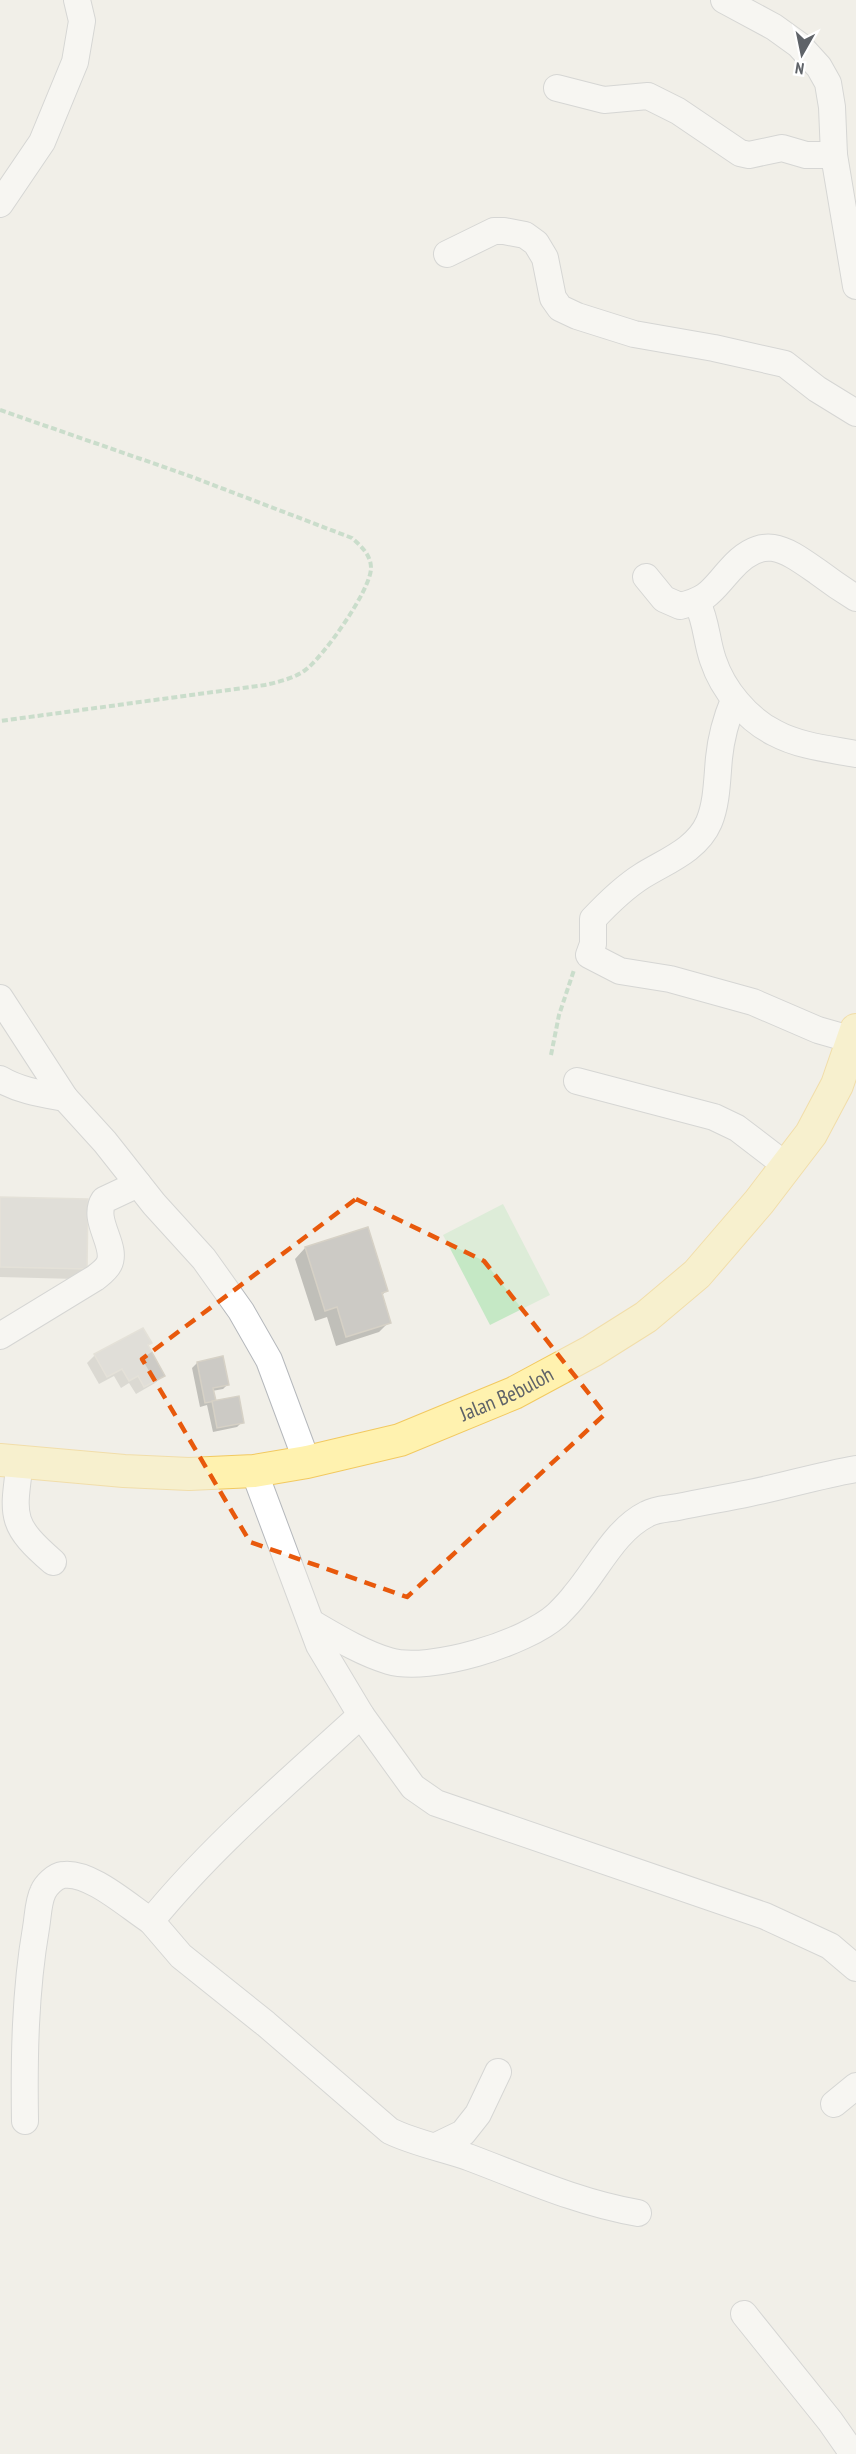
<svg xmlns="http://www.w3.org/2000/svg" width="856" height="2454" font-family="'PT Sans Narrow',sans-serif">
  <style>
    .green { fill: #c5e8c5 }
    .shadow { fill: #0003 }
    .building { fill: #cccac5; stroke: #d6d1c6; stroke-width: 1.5 }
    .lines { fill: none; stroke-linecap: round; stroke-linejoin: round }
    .minor-casing { stroke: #b5b8bc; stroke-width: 28 }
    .major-casing { stroke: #f2c960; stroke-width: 34 }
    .path { stroke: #9cc7a9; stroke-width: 4; stroke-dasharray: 6 3; stroke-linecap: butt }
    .minor { stroke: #fff; stroke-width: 26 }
    .major { stroke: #fff2af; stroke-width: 32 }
    .marked { fill: none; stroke: #e8590c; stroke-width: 4.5; stroke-dasharray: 12 8; stroke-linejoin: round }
    .labels { text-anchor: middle; stroke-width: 4.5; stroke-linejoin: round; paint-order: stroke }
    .street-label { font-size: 21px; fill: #5f6368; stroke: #fff }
  </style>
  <rect width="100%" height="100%" fill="#f1efe8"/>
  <path class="green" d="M 503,1204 L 550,1295 L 490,1325 L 443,1235 Z"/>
  <g class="shadow">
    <path d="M 0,1198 L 86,1268 L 76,1279 L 0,1277 Z"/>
    <path d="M 305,1248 L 386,1291 L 381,1296 L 389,1322 L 379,1332 L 336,1346 L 327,1317 L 315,1321 L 295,1259 Z"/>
    <path d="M 95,1355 L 163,1375 L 155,1383 L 136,1394 L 129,1383 L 121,1388 L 114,1376 L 99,1384 L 87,1363 Z"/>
    <path d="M 197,1363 L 228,1384 L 223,1389 L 212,1391 L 215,1402 L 242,1422 L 237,1427 L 213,1432 L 207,1405 L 200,1407 L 192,1368 Z"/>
  </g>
  <g class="building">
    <path d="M 0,1197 L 88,1199 L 87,1269 L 0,1267 Z"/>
    <path d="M 368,1227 L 388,1291 L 382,1293 L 391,1323 L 346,1337 L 337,1307 L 325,1311 L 305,1247 Z"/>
    <path d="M 143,1328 L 152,1343 L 148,1345 L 165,1376 L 144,1387 L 138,1376 L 129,1381 L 122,1369 L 107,1377 L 94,1354 Z"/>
    <path d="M 223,1356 L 229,1385 L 213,1388 L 216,1401 L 205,1403 L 197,1362 Z"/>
    <path d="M 239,1396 L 244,1423 L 217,1428 L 212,1401 Z"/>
  </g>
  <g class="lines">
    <defs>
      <g id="minor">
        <path d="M 724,0 L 774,27 L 799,45 L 819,67 L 828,83 L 832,107 L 834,155 L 856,286"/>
        <path d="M 557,88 L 604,100 L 648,96 L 678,111 L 740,153 L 749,155 L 782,148 L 806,155 L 834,155"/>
        <path d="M 0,204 L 42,142 L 75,62 L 82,21 L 77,0"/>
        <path d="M 447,254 L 494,231 L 504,231 L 525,235 L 536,243 L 545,258 L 553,298 L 560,308 L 577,316 L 634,334 L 714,348 L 785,364 L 817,389 L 856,413"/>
        <path d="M 646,577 L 664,599 L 680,606 C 709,599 711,591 730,570 C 763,532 785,549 818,572 C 830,581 843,590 856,598"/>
        <path d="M 697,602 C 707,623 706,640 713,660 C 723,690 747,719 775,733 C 799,746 829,749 856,754"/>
        <path d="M 734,700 C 726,719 721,738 719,758 C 717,779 717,803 709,822 C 697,850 666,861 642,876 C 623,888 608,903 593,919 L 593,944 L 589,955 L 620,971 L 670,979 L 753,1002 L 818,1030 L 853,1040"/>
        <path d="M 0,998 L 65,1098 L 105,1142 L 154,1204 L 204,1259 L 241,1311 L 269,1360 L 307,1462"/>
        <path d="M 0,1079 C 20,1091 43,1094 65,1098"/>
        <path d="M 577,1081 L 714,1117 L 737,1128 L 788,1167"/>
        <path d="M 0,1336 L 95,1278 C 100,1274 106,1270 109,1264 C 118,1246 91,1220 104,1200 L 138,1184"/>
        <path d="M 20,1462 C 13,1516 9,1524 53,1562"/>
        <path d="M 254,1471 L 319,1645 L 361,1715 L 413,1787 L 436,1803 L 765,1916 L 830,1946 L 856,1968"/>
        <path d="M 312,1623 C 336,1637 362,1653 389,1661 C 430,1673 526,1643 557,1615 C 563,1609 570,1602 575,1595 C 598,1568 615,1530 647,1514 C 656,1509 668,1509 678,1507 C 702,1502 726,1498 750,1493 C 785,1486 820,1475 856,1469"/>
        <path d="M 361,1715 C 289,1781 213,1845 151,1921 L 181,1956 L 266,2024 L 390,2131 C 415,2143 442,2148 468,2157 C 524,2178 579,2203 638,2213"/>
        <path d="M 834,2104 L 856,2086"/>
        <path d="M 25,2121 C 24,2057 25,1992 36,1928 C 38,1917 38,1902 43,1892 C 46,1885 55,1876 63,1875 C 90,1871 129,1907 151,1921"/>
        <path d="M 436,2146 L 463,2133 L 478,2114 L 498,2072"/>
        <path d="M 744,2314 L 830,2421 L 853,2454"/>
      </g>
      <g id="major">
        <path id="s1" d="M 0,1460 L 124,1471 L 189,1474 L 254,1471 L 307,1462 L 400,1440 L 514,1393 L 592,1351 L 646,1317 L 697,1274 L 759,1202 L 811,1134 L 837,1085 L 856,1030"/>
      </g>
    </defs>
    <use href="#minor" class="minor-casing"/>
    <use href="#major" class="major-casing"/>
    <g class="path">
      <path d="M 0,410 L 187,475 L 352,538 C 361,546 371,555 371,568 C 371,590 322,659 304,671 C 292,679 278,682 265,685 L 0,721"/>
      <path d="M 551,1055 L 559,1015 L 574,970"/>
    </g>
    <use href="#minor" class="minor"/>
    <use href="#major" class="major"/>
  </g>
  <path d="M0 0H856V2454H0ZM 356,1199 L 484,1261 L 605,1414 L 407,1597 L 250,1542 L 142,1359 Z" fill="#f1efe8" fill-opacity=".55" fill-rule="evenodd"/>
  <path class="marked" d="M 356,1199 L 484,1261 L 605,1414 L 407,1597 L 250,1542 L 142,1359 Z"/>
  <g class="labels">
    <g class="street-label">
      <text dy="7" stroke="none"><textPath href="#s1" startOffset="520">Jalan Bebuloh</textPath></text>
    </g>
  </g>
  <g transform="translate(802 54) rotate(189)" stroke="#ffffff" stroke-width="4.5" paint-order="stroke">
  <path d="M0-4.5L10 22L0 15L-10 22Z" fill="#5f6368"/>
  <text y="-9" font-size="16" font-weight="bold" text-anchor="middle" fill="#5f6368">N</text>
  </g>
</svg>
